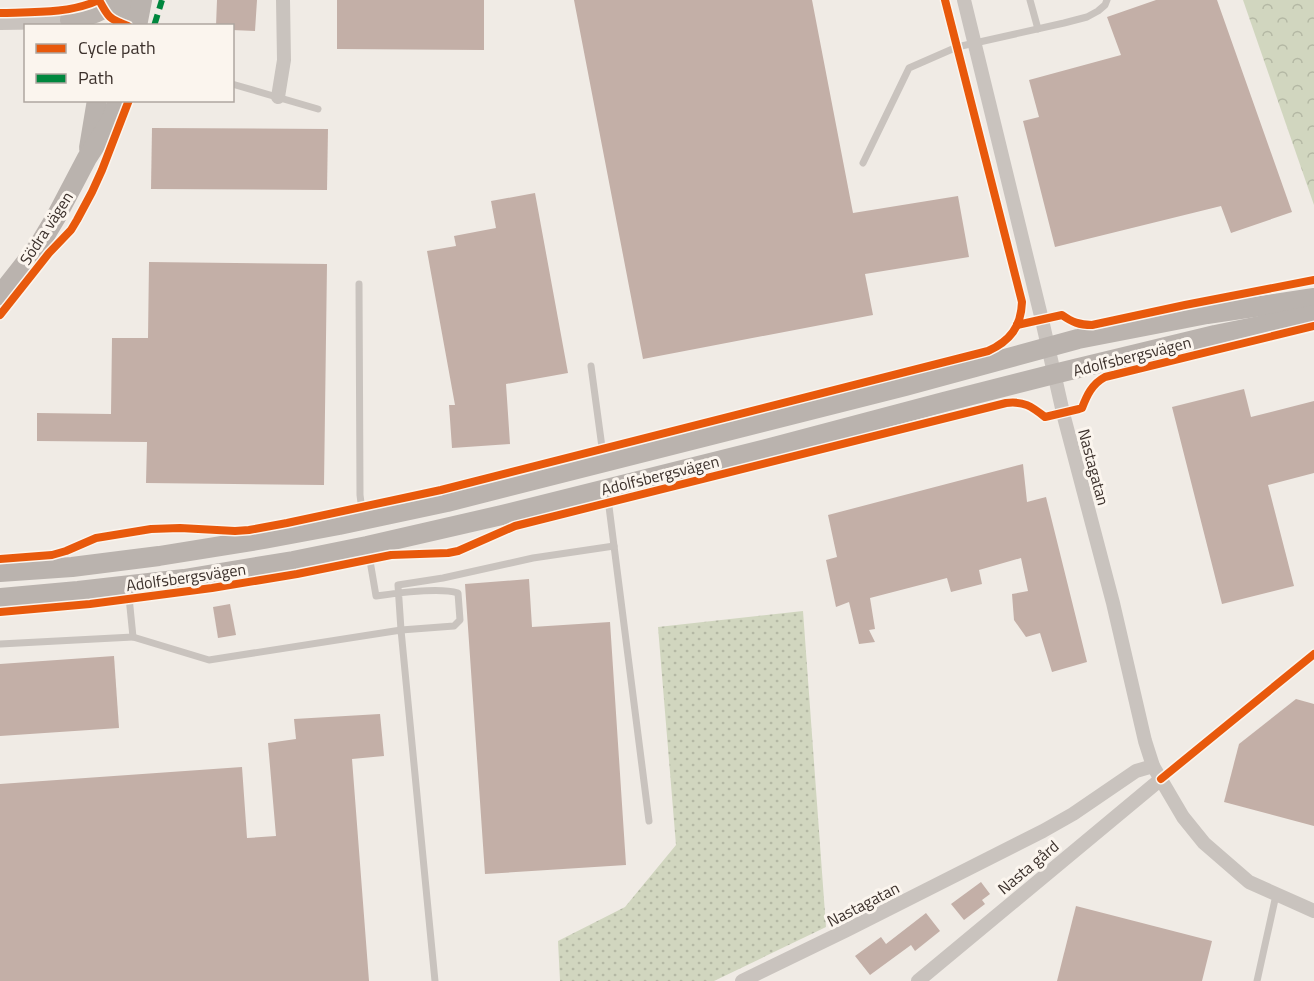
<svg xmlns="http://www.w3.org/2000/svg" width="1314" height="981" font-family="'Titillium Web',sans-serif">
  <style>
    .grass { fill: url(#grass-dots) }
    .forest { fill: url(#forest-crowns) }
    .building { fill: #c3afa7 }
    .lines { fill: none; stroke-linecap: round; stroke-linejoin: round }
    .service { stroke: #c9c3be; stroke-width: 7 }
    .minor { stroke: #c9c3be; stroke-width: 14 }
    .tertiary { stroke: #c9c3be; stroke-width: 18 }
    .secondary { stroke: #bab3ae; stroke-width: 20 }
    .quiet { stroke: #00873e; stroke-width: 6; stroke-dasharray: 12 6; stroke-linecap: butt }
    .cycleway-casing { stroke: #fbf5ee; stroke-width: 11 }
    .cycleway { stroke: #e8590c; stroke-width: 8 }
    .labels { text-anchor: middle; stroke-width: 6; stroke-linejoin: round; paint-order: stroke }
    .street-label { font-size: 16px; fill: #3b302b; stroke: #fbf5ee }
  </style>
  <defs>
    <pattern id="grass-dots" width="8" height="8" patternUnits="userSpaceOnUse" patternTransform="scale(1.5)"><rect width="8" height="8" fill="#d1d6bf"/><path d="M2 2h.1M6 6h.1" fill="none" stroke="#b4b8a4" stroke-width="1.8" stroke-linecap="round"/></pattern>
    <pattern id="forest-crowns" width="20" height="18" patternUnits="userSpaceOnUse" patternTransform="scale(1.5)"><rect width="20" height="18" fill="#d1d6bf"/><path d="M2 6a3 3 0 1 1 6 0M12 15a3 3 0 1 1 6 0" fill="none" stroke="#b4b8a4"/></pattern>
  </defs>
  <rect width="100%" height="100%" fill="#f0ebe5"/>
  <path class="grass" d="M 803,611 L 826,927 L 714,981 L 560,981 L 558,941 L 625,907 L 676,845 L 658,627 Z"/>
  <path class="forest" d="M 1243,0 L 1314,0 L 1314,205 Z"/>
  <g class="building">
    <path d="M 217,0 L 257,0 L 255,31 L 232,30 L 232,26 L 216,26 Z"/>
    <path d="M 337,0 L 484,0 L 484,50 L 337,49 Z"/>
    <path d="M 574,0 L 812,0 L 853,213 L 958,196 L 969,257 L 865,274 L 873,315 L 643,359 Z"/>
    <path d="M 1156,0 L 1217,0 L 1292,212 L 1231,233 L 1221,206 L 1055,247 L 1023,121 L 1039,117 L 1029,80 L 1121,55 L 1107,17 Z"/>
    <path d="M 152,128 L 328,129 L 327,190 L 151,189 Z"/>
    <path d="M 535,193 L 568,373 L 506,384 L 510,444 L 452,448 L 449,405 L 455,405 L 427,251 L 456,246 L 454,236 L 496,228 L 491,201 Z"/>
    <path d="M 149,262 L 327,264 L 324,485 L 146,483 L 147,442 L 37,441 L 37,413 L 111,414 L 112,338 L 148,338 Z"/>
    <path d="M 1244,389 L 1251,417 L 1314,401 L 1314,473 L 1268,485 L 1294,586 L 1222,604 L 1172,407 Z"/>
    <path d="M 1023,464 L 1027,502 L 1046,497 L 1087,662 L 1052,672 L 1040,633 L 1026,637 L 1014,620 L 1012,594 L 1028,591 L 1021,558 L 979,570 L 982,584 L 951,592 L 947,578 L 870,598 L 875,629 L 869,630 L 875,642 L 859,644 L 849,602 L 836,607 L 826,560 L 837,557 L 828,515 Z"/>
    <path d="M 529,579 L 532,627 L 610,622 L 626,865 L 485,874 L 465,584 Z"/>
    <path d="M 230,604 L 236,635 L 218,638 L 213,607 Z"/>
    <path d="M 114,656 L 119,728 L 0,736 L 0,664 Z"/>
    <path d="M 1296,699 L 1314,704 L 1314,826 L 1224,802 L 1239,744 Z"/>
    <path d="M 380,714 L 384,756 L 352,759 L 369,981 L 0,981 L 0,784 L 242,767 L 247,838 L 276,836 L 268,743 L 296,739 L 294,719 Z"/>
    <path d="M 981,882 L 990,894 L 982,900 L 985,904 L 964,920 L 951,904 Z"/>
    <path d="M 1076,906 L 1212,941 L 1202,981 L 1057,981 Z"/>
    <path d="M 926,913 L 940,931 L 915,951 L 911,945 L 870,975 L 855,956 L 881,937 L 886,944 Z"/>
  </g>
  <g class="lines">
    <g class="service">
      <path d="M 1030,0 L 1038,29"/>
      <path d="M 232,84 L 318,109"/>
      <path d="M 863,163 L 909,68 L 957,47 L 1064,23 L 1087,17 L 1098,11 L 1105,5 L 1107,0"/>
      <path d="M 359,284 L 360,495 L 363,518"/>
      <path d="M 591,366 L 604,462"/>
      <path d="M 607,491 L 649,821"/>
      <path d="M 368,549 L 376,596 C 397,593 439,587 458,593 L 460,620 L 454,626 L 401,630 L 398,585 L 443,578 L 533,558 L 614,546"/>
      <path d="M 133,637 L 209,660 L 401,630 L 435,981"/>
      <path d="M 0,644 L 133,637 L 128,587"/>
      <path d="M 1257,981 L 1276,895"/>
    </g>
    <g class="minor">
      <path d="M 964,0 L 1042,320 L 1064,417 L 1113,603 L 1145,741 L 1153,766 L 1183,817 L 1204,843 L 1249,882 L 1314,911"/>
      <path d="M 278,97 L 284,60 L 283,0"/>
      <path d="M 742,981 L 847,930 L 1043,831 L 1073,814 L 1136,771 L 1153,766"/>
      <path d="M 918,981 L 1161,779"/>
    </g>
    <path class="tertiary" d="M 0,21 L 70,20 L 84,24"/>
    <g class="secondary">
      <path d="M 70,20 C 89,17 103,11 119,0"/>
      <path d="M 119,26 L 128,0"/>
      <path d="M 137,26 L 142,0"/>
      <path d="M 89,148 L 97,100"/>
      <path d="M 0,295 L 38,247 L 56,217 L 87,158 L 111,121 L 118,100"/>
      <path d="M 0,572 L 72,567 L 159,556 L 264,539 L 339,525 L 447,502 L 905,386 L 1078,339 L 1207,314 L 1314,298"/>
      <path d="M 0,598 L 78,591 L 184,579 L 293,561 L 367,546 L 502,515 L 774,447 L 944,402 L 1054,374 L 1215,335 L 1314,315"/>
    </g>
    <path class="quiet" d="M 154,26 L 162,0"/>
    <defs>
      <g id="cycleway">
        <path d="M 0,13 C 31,12 70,14 99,0 C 108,17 109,19 128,26"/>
        <path d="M 0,315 L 49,253 L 71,230 L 77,220 L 92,192 L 102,170 L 129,100"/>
        <path d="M 1017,325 L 1062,315 C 1072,322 1079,325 1092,325 L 1185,305 L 1314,280"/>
        <path d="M 0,559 L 52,555 L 66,551 L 96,538 L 151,529 L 180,528 L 235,531 L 249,530 L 287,523 L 441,490 L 988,351 C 1010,341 1021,327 1022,302 L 945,0"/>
        <path d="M 0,612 L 90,604 L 212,588 L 297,574 L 391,555 L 448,553 L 458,551 L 515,526 L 1006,403 C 1024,401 1031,406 1045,417 L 1079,409 L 1082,408 C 1087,395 1092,384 1105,377 L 1314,326"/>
        <path d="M 1161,779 L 1314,654"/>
      </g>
    </defs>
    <use href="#cycleway" class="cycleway-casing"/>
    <use href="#cycleway" class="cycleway"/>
  </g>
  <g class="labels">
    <g class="street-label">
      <text transform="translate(46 228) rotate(-57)" y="6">Södra vägen</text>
      <text transform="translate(1132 356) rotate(-14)" y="6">Adolfsbergsvägen</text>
      <text transform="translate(1094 467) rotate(75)" y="6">Nastagatan</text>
      <text transform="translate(660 475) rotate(-14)" y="6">Adolfsbergsvägen</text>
      <text transform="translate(186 577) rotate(-8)" y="6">Adolfsbergsvägen</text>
      <text transform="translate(1028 867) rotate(-40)" y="6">Nasta gård</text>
      <text transform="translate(863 904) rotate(-27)" y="6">Nastagatan</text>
    </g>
  </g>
  <rect x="24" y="24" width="210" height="78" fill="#fbf5ee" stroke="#aea6a0" stroke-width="1.5"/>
  <rect x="36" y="44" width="30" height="9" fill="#e8590c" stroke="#aea6a0" stroke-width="1.5"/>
  <text x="78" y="54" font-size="18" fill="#3b302b">Cycle path</text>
  <rect x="36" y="74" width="30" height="9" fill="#00873e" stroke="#aea6a0" stroke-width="1.5"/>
  <text x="78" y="84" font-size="18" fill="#3b302b">Path</text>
</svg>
